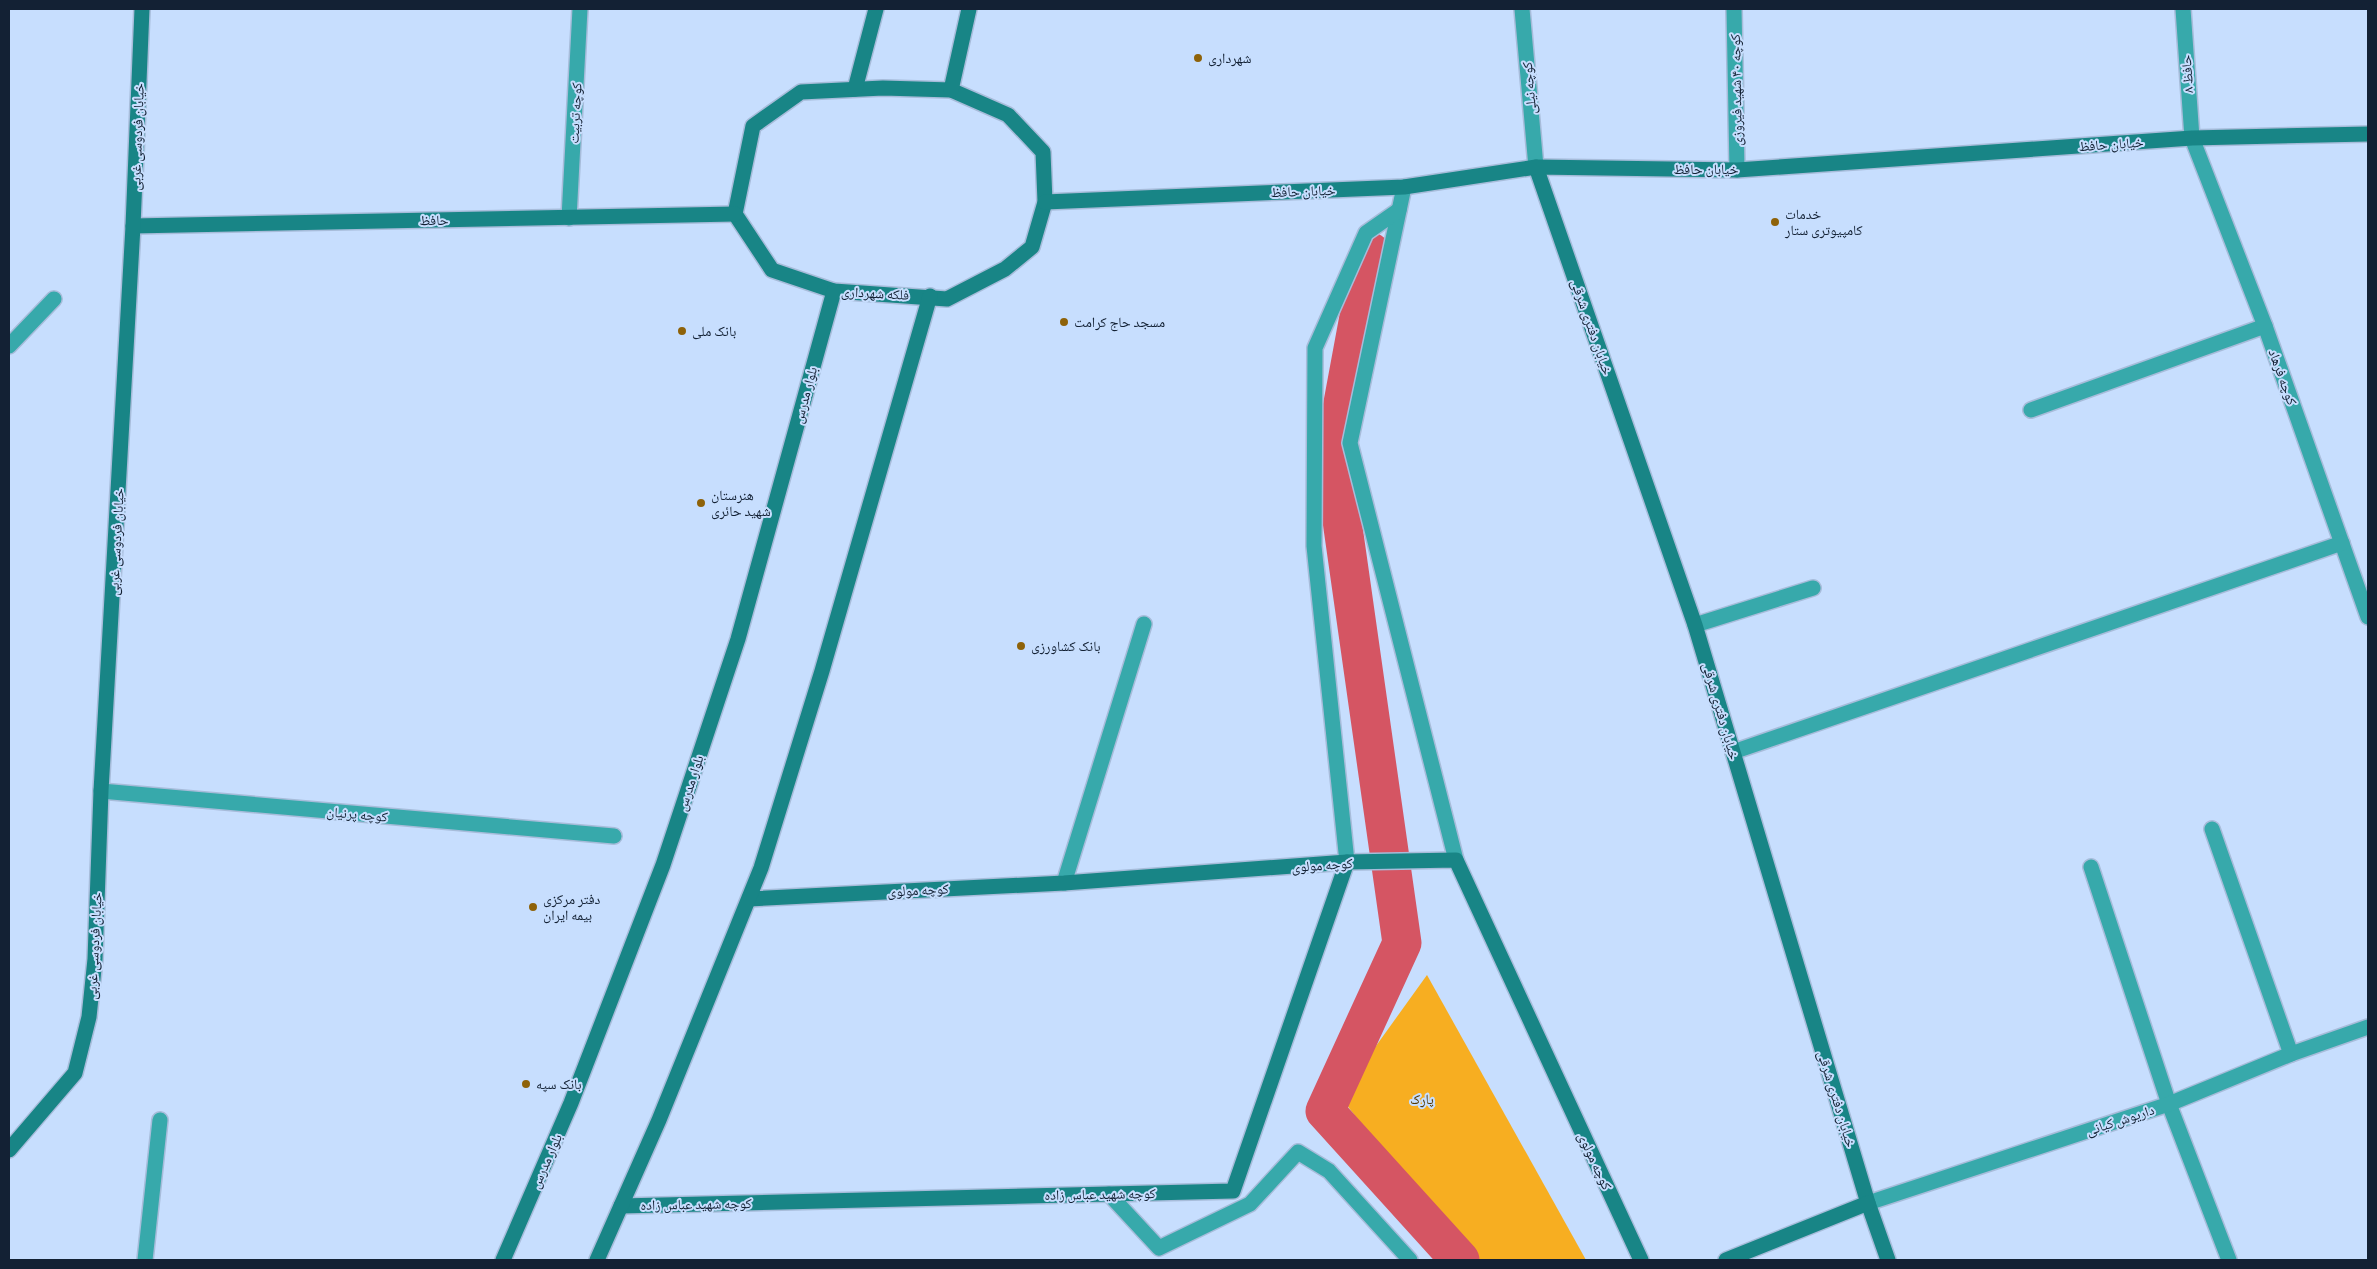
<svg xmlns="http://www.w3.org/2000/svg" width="2377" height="1269" font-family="'Source Sans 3','Noto Naskh Arabic',sans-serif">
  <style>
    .green { fill: #f7ae21 }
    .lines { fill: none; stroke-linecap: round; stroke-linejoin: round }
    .canal { stroke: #d55563; stroke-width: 39 }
    .lane-casing { stroke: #a7bcda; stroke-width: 18 }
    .street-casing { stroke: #a7bcda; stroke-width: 18 }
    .secondary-casing { stroke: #a7bcda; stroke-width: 18 }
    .lane { stroke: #37a9ab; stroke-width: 15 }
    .street { stroke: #37a9ab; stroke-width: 15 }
    .secondary { stroke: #188586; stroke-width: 15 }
    .poi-dot { fill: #8e6209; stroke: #c7defe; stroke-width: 2 }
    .labels { text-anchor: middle; stroke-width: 4; stroke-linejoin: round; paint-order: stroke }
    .poi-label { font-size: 14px; fill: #132134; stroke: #c7defe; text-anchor: start }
    .street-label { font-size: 14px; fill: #132134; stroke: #c7defe }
    .park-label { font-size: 14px; fill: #553800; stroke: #c7defe }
  </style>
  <rect width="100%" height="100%" fill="#c7defe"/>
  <path class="green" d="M 1427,975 L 1586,1260 L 1464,1260 L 1340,1096 Z"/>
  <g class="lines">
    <path class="canal" d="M 1371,252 L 1333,457 L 1402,943 L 1325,1111 L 1460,1260"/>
    <defs>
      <g id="lane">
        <path d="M 2031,410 L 2265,326"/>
        <path d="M 1695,625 L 1813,588"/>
        <path d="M 2212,829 L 2291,1054"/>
        <path d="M 2091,867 L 2169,1104"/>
      </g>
      <g id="street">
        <path d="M 1522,9 L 1536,167"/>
        <path d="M 1734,9 L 1737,170"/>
        <path d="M 2183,9 L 2192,138 L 2265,326 L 2368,617"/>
        <path d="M 1404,187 L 1350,443 L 1456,860"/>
        <path d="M 569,218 L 580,9"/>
        <path d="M 9,346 L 54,299"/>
        <path d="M 1733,752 L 2342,543"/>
        <path d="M 101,791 L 614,836"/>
        <path d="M 1347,862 L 1314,546 L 1315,348 L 1366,233 L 1399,210"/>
        <path d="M 1064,883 L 1144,624"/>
        <path d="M 2169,1104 L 2229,1260"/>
        <path d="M 1109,1194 L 1159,1248 L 1250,1204 L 1298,1152 L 1329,1171 L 1410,1260"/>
        <path d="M 1868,1203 L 2169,1104 L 2291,1054 L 2368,1027"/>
        <path d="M 145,1260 L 160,1120"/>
      </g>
      <g id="secondary">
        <path d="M 883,88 L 951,90 L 1008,115 L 1043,152 L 1045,202 L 1032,247 L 1005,269 L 947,299 L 834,291 L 772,270 L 735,214 L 753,126 L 801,92 Z"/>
        <path d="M 855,89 L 876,9"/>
        <path d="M 951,90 L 969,9"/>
        <path d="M 1536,167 L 1695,625 L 1868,1203 L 1888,1260"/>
        <path d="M 1045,202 L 1404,187 L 1536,167 L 1737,170 L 2192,138 L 2368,134"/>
        <path d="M 133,226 L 735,214"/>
        <path d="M 749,899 L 1064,883 L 1347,862 L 1456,860 L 1641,1260"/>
        <path d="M 9,1150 L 75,1073 L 89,1017 L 95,959 L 101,791 L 133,226 L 142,9"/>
        <path d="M 621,1206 L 1233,1191 L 1347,862"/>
        <path d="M 503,1260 L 571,1103 L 663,865 L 738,639 L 834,291"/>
        <path d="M 597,1260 L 659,1120 L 761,868 L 822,671 L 930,296"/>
        <path d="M 1726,1260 L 1868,1203"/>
      </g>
    </defs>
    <use href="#lane" class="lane-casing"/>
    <use href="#street" class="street-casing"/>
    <use href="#secondary" class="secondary-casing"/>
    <use href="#lane" class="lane"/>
    <use href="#street" class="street"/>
    <use href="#secondary" class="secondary"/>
  </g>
  <g class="poi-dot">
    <circle cx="1198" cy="58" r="5"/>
    <circle cx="1775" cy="222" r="5"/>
    <circle cx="1064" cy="322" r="5"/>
    <circle cx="682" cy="331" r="5"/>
    <circle cx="701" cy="503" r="5"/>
    <circle cx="1021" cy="646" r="5"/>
    <circle cx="533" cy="907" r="5"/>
    <circle cx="526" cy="1084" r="5"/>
  </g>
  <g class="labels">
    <g class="poi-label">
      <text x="1208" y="63">شهرداری</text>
      <text x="1785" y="219">خدمات<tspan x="1785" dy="16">کامپیوتری ستار</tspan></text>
      <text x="1074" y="327">مسجد حاج کرامت</text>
      <text x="692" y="336">بانک ملی</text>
      <text x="711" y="500">هنرستان<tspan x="711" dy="16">شهید حائری</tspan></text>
      <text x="1031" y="651">بانک کشاورزی</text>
      <text x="543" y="904">دفتر مرکزی<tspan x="543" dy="16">بیمه ایران</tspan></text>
      <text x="536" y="1089">بانک سپه</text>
    </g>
    <g class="street-label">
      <text transform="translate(2187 74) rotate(-94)" y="5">حافظ ۸</text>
      <text transform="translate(1529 88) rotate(-95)" y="5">کوچه نیلی</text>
      <text transform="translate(1736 90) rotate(-91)" y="5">کوچه ۴۰ شهید فیروزی</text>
      <text transform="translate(575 113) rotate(-87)" y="5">کوچه تربیت</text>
      <text transform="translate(137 137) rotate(-88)" y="5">خیابان فردوسی غربی</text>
      <text transform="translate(2111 144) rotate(-4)" y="5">خیابان حافظ</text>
      <text x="1706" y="174">خیابان حافظ</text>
      <text transform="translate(1303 191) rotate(-2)" y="5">خیابان حافظ</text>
      <text transform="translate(434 220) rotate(-1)" y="5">حافظ</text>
      <text transform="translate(875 293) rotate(3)" y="5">فلکه شهرداری</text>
      <text transform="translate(1592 327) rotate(71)" y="5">خیابان دفتری شرقی</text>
      <text transform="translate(2283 377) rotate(70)" y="5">کوچه فرهاد</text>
      <text transform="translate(805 395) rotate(-75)" y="5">بلوار مدرس</text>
      <text transform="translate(116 542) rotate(-87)" y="5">خیابان فردوسی غربی</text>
      <text transform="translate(1721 711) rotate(74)" y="5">خیابان دفتری شرقی</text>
      <text transform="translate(690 783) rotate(-72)" y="5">بلوار مدرس</text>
      <text transform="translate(357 814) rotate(5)" y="5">کوچه پرنیان</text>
      <text transform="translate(1322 865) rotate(-4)" y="5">کوچه مولوی</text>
      <text transform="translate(918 890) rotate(-3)" y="5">کوچه مولوی</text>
      <text transform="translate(94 946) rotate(-87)" y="5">خیابان فردوسی غربی</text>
      <text transform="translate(1837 1099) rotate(73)" y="5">خیابان دفتری شرقی</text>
      <text transform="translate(2120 1120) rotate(-18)" y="5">داریوش کیانی</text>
      <text transform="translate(546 1161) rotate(-66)" y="5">بلوار مدرس</text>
      <text transform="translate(1595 1161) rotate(65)" y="5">کوچه مولوی</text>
      <text transform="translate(1100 1194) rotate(-1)" y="5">کوچه شهید عباس زاده</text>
      <text transform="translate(696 1204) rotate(-1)" y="5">کوچه شهید عباس زاده</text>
    </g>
    <g class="park-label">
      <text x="1422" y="1104">پارک</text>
    </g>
  </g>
  <rect width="2377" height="1269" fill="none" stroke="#132134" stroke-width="20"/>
</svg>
